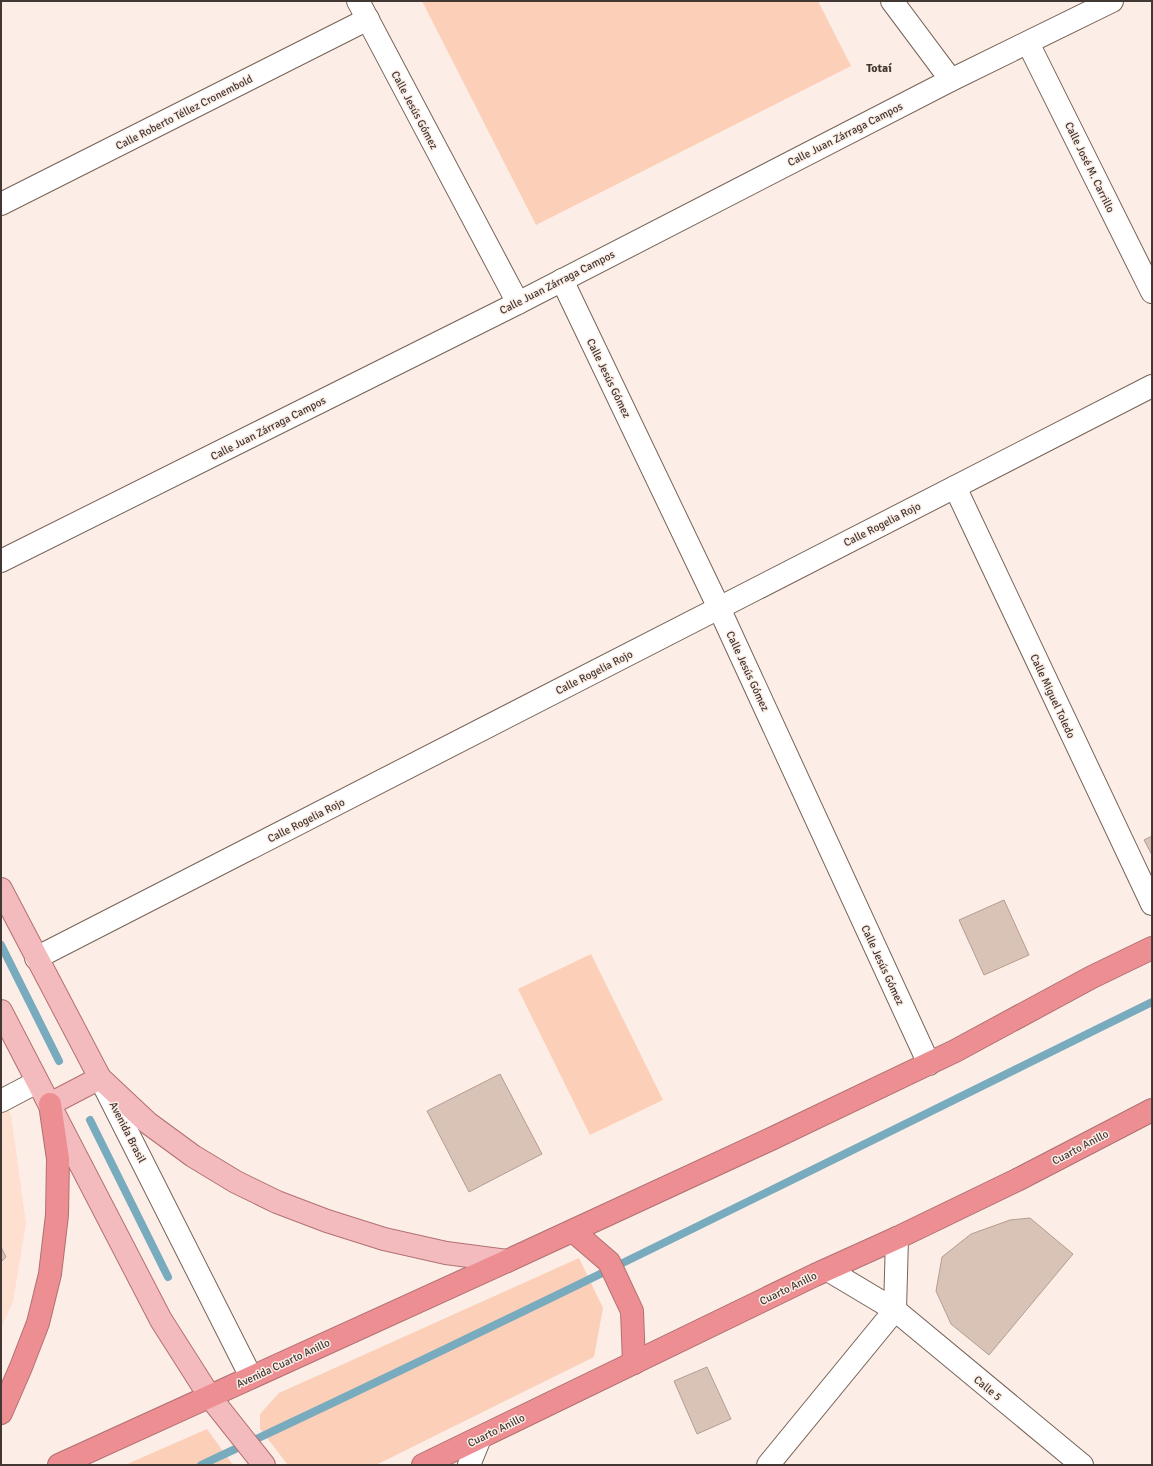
<svg xmlns="http://www.w3.org/2000/svg" width="1153" height="1466" font-family="Signika,sans-serif">
  <style>
    .built { fill: #ffdfd0 }
    .green { fill: #fccfb9 }
    .lines { fill: none; stroke-linecap: round; stroke-linejoin: round }
    .stream { stroke: #79abbe; stroke-width: 8 }
    .building { fill: #d9c2b6; stroke: #b49d92 }
    .minor-casing { stroke: #776358; stroke-width: 24 }
    .major-casing { stroke: #b17071; stroke-width: 24 }
    .highway-casing { stroke: #b17071; stroke-width: 24 }
    .minor { stroke: #fff; stroke-width: 22 }
    .major { stroke: #f4bbbe; stroke-width: 22 }
    .highway { stroke: #ed8e93; stroke-width: 22 }
    .labels { text-anchor: middle; stroke-width: 3; stroke-linejoin: round; paint-order: stroke }
    .street-label { font-size: 11px; fill: #413833; stroke: #fceee6 }
    .neighbourhood-label { font-size: 12px; font-weight: bold; fill: #413833; stroke: #fceee6 }
  </style>
  <rect width="100%" height="100%" fill="#fceee6"/>
  <path class="built" d="M 1,1095 L 11,1115 L 26,1223 L 13,1302 L 1,1328 Z"/>
  <g class="green">
    <path d="M 422,1 L 818,1 L 851,66 L 536,225 Z"/>
    <path d="M 591,954 L 663,1100 L 590,1135 L 518,989 Z"/>
    <path d="M 579,1258 L 603,1308 L 594,1357 L 376,1465 L 288,1465 L 260,1429 L 260,1414 L 279,1393 Z"/>
    <path d="M 207,1429 L 233,1465 L 125,1465 Z"/>
  </g>
  <g class="lines">
    <g class="stream">
      <path d="M 1,945 L 59,1061"/>
      <path d="M 90,1120 L 168,1277"/>
      <path d="M 201,1465 C 520,1316 836,1158 1152,1002"/>
    </g>
  </g>
  <g class="building">
    <path d="M 1152,836 L 1152,855 L 1144,840 Z"/>
    <path d="M 1004,900 L 1029,955 L 984,975 L 959,920 Z"/>
    <path d="M 500,1074 L 542,1154 L 469,1192 L 427,1111 Z"/>
    <path d="M 1030,1218 L 1073,1254 L 989,1355 L 951,1324 L 936,1291 L 942,1257 L 971,1234 L 1010,1220 Z"/>
    <path d="M 1,1247 L 6,1257 L 1,1262 Z"/>
    <path d="M 707,1367 L 731,1419 L 697,1434 L 674,1381 Z"/>
  </g>
  <g class="lines">
    <defs>
      <g id="minor">
        <path d="M 358,1 L 518,303"/>
        <path d="M 892,1 L 951,80"/>
        <path d="M 1028,43 L 1152,292"/>
        <path d="M 1,204 L 368,19"/>
        <path d="M 562,280 L 719,608 L 929,1064"/>
        <path d="M 955,487 L 1152,904"/>
        <path d="M 1,561 L 518,303 L 951,80 L 1112,1"/>
        <path d="M 36,958 L 1152,386"/>
        <path d="M 101,1080 L 251,1377"/>
        <path d="M 1,1101 L 37,1082"/>
        <path d="M 828,1270 L 895,1310 L 1082,1465"/>
        <path d="M 469,1465 L 480,1438"/>
        <path d="M 768,1465 L 895,1310 L 897,1238"/>
      </g>
      <g id="major">
        <path d="M 1,889 L 100,1078 L 148,1123 L 193,1156 L 236,1182 L 277,1202 L 327,1221 L 384,1239 L 446,1253 L 507,1261"/>
        <path d="M 1,1011 L 161,1320 L 210,1397 L 264,1465"/>
        <path d="M 50,1104 L 100,1078"/>
      </g>
      <g id="highway">
        <path d="M 573,1231 L 609,1262 L 632,1311 L 634,1363"/>
        <path d="M 1,1413 L 21,1367 L 38,1323 L 50,1274 L 57,1215 L 58,1159 L 50,1104"/>
        <path d="M 59,1465 L 507,1261 L 771,1139 L 955,1051 L 1092,977 L 1152,948"/>
        <path d="M 423,1465 L 815,1275 L 897,1238 L 1017,1180 L 1152,1110"/>
      </g>
    </defs>
    <use href="#minor" class="minor-casing"/>
    <use href="#major" class="major-casing"/>
    <use href="#highway" class="highway-casing"/>
    <use href="#minor" class="minor"/>
    <use href="#major" class="major"/>
    <use href="#highway" class="highway"/>
  </g>
  <g class="labels">
    <g class="street-label">
      <text transform="translate(415 110) rotate(62)" y="4">Calle Jesús Gómez</text>
      <text transform="translate(184 112) rotate(-27)" y="4">Calle Roberto Téllez Cronembold</text>
      <text transform="translate(845 134) rotate(-27)" y="4">Calle Juan Zárraga Campos</text>
      <text transform="translate(1090 167) rotate(64)" y="4">Calle José M. Carrillo</text>
      <text transform="translate(557 282) rotate(-27)" y="4">Calle Juan Zárraga Campos</text>
      <text transform="translate(609 378) rotate(64)" y="4">Calle Jesús Gómez</text>
      <text transform="translate(268 428) rotate(-27)" y="4">Calle Juan Zárraga Campos</text>
      <text transform="translate(882 524) rotate(-27)" y="4">Calle Rogelia Rojo</text>
      <text transform="translate(748 671) rotate(65)" y="4">Calle Jesús Gómez</text>
      <text transform="translate(594 672) rotate(-27)" y="4">Calle Rogelia Rojo</text>
      <text transform="translate(1053 696) rotate(65)" y="4">Calle Miguel Toledo</text>
      <text transform="translate(306 820) rotate(-27)" y="4">Calle Rogelia Rojo</text>
      <text transform="translate(883 965) rotate(65)" y="4">Calle Jesús Gómez</text>
      <text transform="translate(128 1132) rotate(63)" y="4">Avenida Brasil</text>
      <text transform="translate(1080 1147) rotate(-28)" y="4">Cuarto Anillo</text>
      <text transform="translate(788 1288) rotate(-26)" y="4">Cuarto Anillo</text>
      <text transform="translate(283 1363) rotate(-25)" y="4">Avenida Cuarto Anillo</text>
      <text transform="translate(988 1388) rotate(40)" y="4">Calle 5</text>
      <text transform="translate(496 1430) rotate(-26)" y="4">Cuarto Anillo</text>
    </g>
    <g class="neighbourhood-label">
      <text x="879" y="72">Totaí</text>
    </g>
  </g>
  <rect width="1153" height="1466" fill="none" stroke="#413833" stroke-width="4"/>
</svg>
